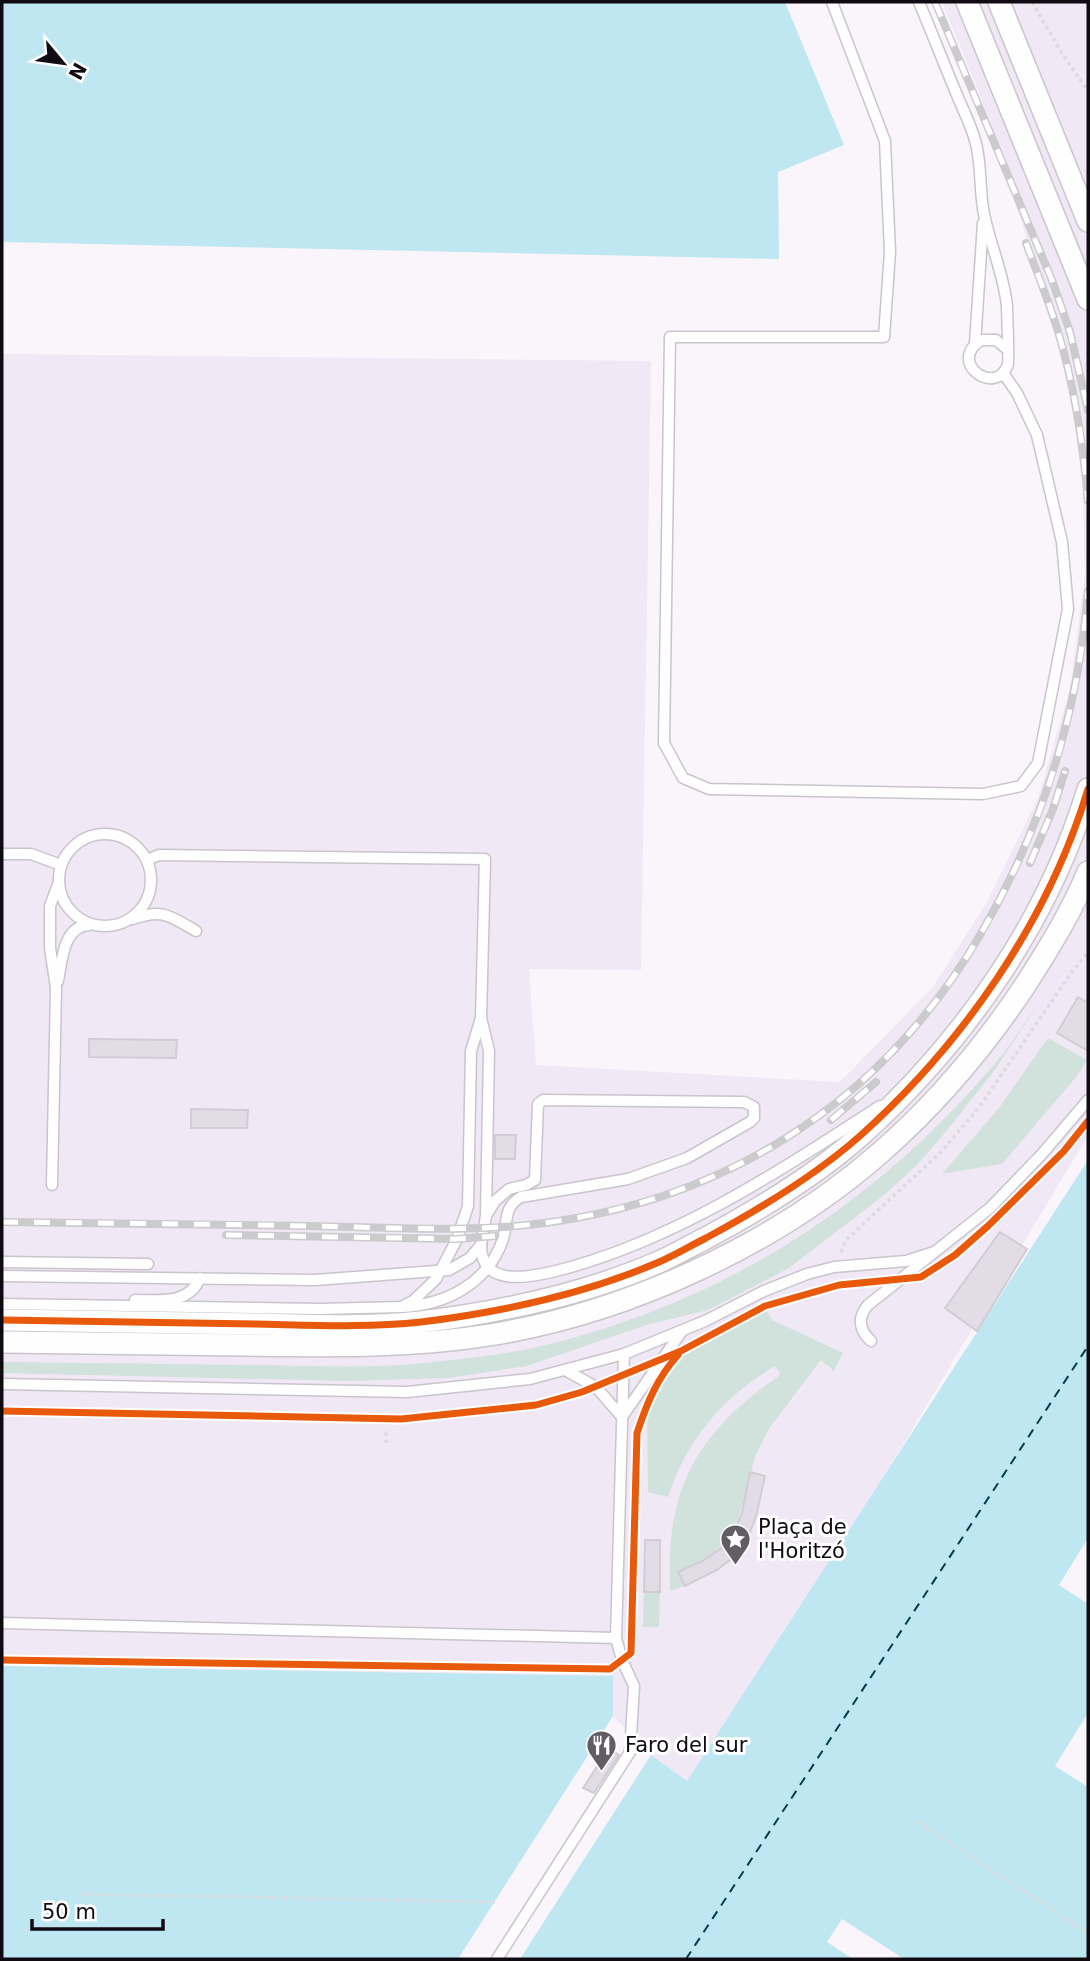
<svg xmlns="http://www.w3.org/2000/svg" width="1090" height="1961" font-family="'DejaVu Sans',sans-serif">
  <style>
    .industrial { fill: #f0e8f5 }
    .green { fill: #d1e1db }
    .water { fill: #bee7f1 }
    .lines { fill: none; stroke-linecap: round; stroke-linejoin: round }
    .ferry { stroke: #023e47; stroke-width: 2; stroke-dasharray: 9 7; stroke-linecap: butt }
    .building { fill: #e2dce6; stroke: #d2ccd4; stroke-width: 2 }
    .lane-casing { stroke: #cac4cc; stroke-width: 13 }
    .street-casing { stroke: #cac4cc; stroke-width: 24 }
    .path { stroke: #dcdbdd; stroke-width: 3.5; stroke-dasharray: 3.5 3.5; stroke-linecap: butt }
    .lane { stroke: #fefefe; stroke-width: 10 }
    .street { stroke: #fefefe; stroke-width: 21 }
    .rail-casing { stroke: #cbcacc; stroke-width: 8 }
    .rail { stroke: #fff; stroke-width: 5; stroke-dasharray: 16; stroke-linecap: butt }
    .cycleway-casing { stroke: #fff; stroke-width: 11 }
    .cycleway { stroke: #e8590c; stroke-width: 7 }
    .labels { text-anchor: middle; stroke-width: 6; stroke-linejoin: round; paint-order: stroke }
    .poi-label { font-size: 21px; fill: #100a13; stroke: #fff; text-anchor: start }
  </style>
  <rect width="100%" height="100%" fill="#f9f5fb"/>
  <path class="industrial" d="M 942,2 L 1088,2 L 1088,1135 L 870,1500 L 687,1782 L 651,1755 L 613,1716 L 613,1676 L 2,1666 L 2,354 L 651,361 L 641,970 L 529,969 L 536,1065 L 838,1082 L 849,1073 L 933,987 L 987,902 L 1038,798 L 1070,689 L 1085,575 L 1082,467 L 1072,397 L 1046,297 L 981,98 Z"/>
  <g class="green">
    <path d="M 1039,1003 L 994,1071 L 944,1134 L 916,1166 L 884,1195 L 789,1268 L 708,1310 L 646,1325 L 527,1366 L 449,1378 L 346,1381 L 2,1373 L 2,1362 C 89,1363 177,1364 264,1365 C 320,1366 377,1369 433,1362 C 472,1358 516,1353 554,1343 C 733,1297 879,1201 998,1060 C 1013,1042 1025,1022 1039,1003 Z"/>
    <path d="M 1048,1038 L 1087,1060 L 1077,1076 L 1002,1164 L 942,1174 L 999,1108 Z"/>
    <path d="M 767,1311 L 772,1320 L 843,1353 L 834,1371 L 821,1360 L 770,1427 L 755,1457 L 736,1528 L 722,1548 L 678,1573 L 685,1586 L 670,1591 C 670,1571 669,1551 672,1531 C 681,1460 722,1415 779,1376 L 780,1372 L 775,1366 C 724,1396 686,1440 668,1497 L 648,1492 L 647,1408 L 661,1380 L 684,1352 Z"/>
    <path d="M 644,1592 L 660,1592 L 659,1627 L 643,1627 Z"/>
  </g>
  <g class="water">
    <path d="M 2,2 L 785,2 L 844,145 L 778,172 L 779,259 L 2,242 Z"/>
    <path d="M 1088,1160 L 1088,1538 L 1059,1585 L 1088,1604 L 1088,1713 L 1055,1766 L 1088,1787 L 1088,1959 L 904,1959 L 842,1919 L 827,1942 L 853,1959 L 520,1959 L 651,1755 L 687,1781 Z"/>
    <path d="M 2,1666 L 613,1676 L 613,1716 L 458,1959 L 2,1959 Z"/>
  </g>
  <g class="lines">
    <path class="ferry" d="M 686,1959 L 1088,1346"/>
  </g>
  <g class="building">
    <path d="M 1078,997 L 1088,1003 L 1088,1051 L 1057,1033 Z"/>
    <path d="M 89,1039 L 177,1040 L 176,1058 L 89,1057 Z"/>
    <path d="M 191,1109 L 248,1110 L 247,1128 L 191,1128 Z"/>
    <path d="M 495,1135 L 516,1135 L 515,1159 L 495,1159 Z"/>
    <path d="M 1000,1232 L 1027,1249 L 977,1331 L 945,1308 Z"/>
    <path d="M 750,1472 L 765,1476 L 756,1517 L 747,1539 L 730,1560 L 717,1570 L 685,1586 L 678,1572 L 702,1561 L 722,1548 L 736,1528 L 742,1513 Z"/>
    <path d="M 645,1540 L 660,1540 L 660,1592 L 644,1592 Z"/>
    <path d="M 609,1748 L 619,1755 L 594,1793 L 583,1788 Z"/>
  </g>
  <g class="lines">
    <defs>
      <g id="lane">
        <path d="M 832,2 L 885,141 L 890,252 L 884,337 L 670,337 L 664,743 L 683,778 L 709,789 L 983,794 L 1021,786 L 1038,763 L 1068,609 L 1062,542 L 1037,435 L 1017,393 L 1003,373"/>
        <path d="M 919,2 C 932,33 944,64 957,95 C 963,110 971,125 975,140 C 982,163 979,190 984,214 C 990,244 1004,275 1007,306 C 1007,313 1009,361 1008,364 C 997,398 946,363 981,340 L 996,340 L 1007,349"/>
        <path d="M 975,344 L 983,223"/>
        <circle cx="105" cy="880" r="46"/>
        <path d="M 2,854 L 31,854 L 61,865"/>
        <path d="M 147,860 L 159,855 L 485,859 L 481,1018 L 489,1051 L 486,1213"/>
        <path d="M 133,919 C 163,908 170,916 196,931"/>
        <path d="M 58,981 C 62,961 63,926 89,925"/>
        <path d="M 52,1185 L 56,988 L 50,948 L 50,906 L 59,882"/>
        <path d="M 481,1245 C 481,1286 525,1278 552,1272 C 671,1243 778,1172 880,1106"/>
        <path d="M 2,1262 L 148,1264"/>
        <path d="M 2,1276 L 315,1280 L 449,1270 L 470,1258 L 481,1245 L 486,1216 L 495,1201 L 509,1189 L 526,1185 L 535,1180 L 538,1104 L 543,1100 L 744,1102 L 754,1107 L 754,1118 L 750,1122 L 687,1158 L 628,1179 L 521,1197 C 503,1207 508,1222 503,1239 C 488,1284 445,1305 401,1307"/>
        <path d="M 135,1300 C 159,1300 189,1305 200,1278"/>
        <path d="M 2,1304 L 320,1309 L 401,1307 L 413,1301 L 436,1279 L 457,1239 L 468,1206 L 471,1051 L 481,1018"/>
        <path d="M 871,1341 C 859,1330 857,1318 868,1305 L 990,1208 L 1042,1154 L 1088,1100"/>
        <path d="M 565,1370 L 596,1387 L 622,1417 L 682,1331"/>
        <path d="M 2,1384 L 407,1392 L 530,1379 L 624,1354 L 705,1321 L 764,1291 L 807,1274 L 834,1267 L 906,1261 L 934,1252"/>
        <path d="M 2,1623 L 616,1638"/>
        <path d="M 497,1959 L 630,1752 L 634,1686 L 622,1660 L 616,1638 L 624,1354"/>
      </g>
      <g id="street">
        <path d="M 967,2 L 1088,299"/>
        <path d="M 999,2 L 1088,221"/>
        <path d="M 2,1320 C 86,1321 170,1322 255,1324 C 310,1325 366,1328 421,1322 C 502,1312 583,1295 659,1262 C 675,1255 690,1246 706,1238 C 760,1209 815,1176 861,1135 C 963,1043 1048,922 1088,789"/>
        <path d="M 2,1342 C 83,1343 164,1344 246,1345 C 327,1346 408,1348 489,1335 C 627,1313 775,1245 880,1153 C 936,1104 985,1046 1026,984 C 1049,948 1072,911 1088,872"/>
      </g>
    </defs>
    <use href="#lane" class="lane-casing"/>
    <use href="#street" class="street-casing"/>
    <g class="path">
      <path d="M 1032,2 L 1063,55 L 1088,91"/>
      <path d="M 841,1252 L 846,1240 L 942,1151 L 980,1106 L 1071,973 L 1088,953"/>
      <path d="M 386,1443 L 386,1429"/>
      <path d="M 918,1822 L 1088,1933"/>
      <path d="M 81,1894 L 495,1902"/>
    </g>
    <use href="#lane" class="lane"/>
    <use href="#street" class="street"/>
    <defs>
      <g id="rail">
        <path d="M 935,2 L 1052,280 L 1070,332 L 1088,410"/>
        <path d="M 1026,243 C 1037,273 1050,304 1059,335 C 1075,389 1083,444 1088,501"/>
        <path d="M 1030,863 L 1053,809 L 1065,771"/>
        <path d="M 831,1120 L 876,1082"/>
        <path d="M 2,1222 C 104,1223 206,1224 308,1226 C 373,1227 439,1231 504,1227 C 708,1212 877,1112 980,935 C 1043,827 1078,715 1088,591"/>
        <path d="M 226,1235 L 457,1239 L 495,1236"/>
      </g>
    </defs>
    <use href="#rail" class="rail-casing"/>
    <use href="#rail" class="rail"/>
    <defs>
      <g id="cycleway">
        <path d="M 2,1320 C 86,1321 170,1322 255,1324 C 310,1325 366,1328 421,1322 C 502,1312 583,1295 659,1262 C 675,1255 690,1246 706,1238 C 760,1209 815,1176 861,1135 C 963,1043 1048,922 1088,789"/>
        <path d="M 2,1411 L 401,1419 L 536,1405 L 582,1392 L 681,1351 L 765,1306 L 839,1285 L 921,1277 L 955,1255 L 988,1226 L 1064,1151 L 1088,1121"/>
        <path d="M 2,1660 L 610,1669 L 631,1653 L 637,1433 C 647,1403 657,1378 678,1355"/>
      </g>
    </defs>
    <use href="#cycleway" class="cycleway-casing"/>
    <use href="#cycleway" class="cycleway"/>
  </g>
  <defs>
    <symbol id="sight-pin" viewBox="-11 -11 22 30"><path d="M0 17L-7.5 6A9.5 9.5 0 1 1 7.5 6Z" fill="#625c64" stroke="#fff"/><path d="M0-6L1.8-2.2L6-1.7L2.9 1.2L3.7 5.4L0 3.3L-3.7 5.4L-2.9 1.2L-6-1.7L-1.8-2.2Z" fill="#fff"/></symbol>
    <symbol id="restaurant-pin" viewBox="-11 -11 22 30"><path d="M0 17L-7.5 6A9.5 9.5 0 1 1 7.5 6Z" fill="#625c64" stroke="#fff"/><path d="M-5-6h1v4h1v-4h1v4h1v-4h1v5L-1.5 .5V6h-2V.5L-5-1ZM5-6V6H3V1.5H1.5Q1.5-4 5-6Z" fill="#fff"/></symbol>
  </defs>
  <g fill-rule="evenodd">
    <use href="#sight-pin" x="718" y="1522" width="35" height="47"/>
    <use href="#restaurant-pin" x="584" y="1728" width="35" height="47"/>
  </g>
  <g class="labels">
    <g class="poi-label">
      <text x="758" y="1534">Plaça de<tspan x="758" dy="24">l'Horitzó</tspan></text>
      <text x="625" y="1752">Faro del sur</text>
    </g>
  </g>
  <rect width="1090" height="1961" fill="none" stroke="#100a13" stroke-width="7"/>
  <g transform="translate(63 63) rotate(119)" stroke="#ffffff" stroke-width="5" paint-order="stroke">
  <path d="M0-5L12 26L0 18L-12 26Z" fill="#100a13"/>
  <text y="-10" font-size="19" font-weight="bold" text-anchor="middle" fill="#100a13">N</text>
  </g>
  <path d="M32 1919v10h131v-10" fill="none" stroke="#100a13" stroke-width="3.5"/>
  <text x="42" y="1919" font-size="21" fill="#100a13" stroke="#ffffff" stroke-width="5" paint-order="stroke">50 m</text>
</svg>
